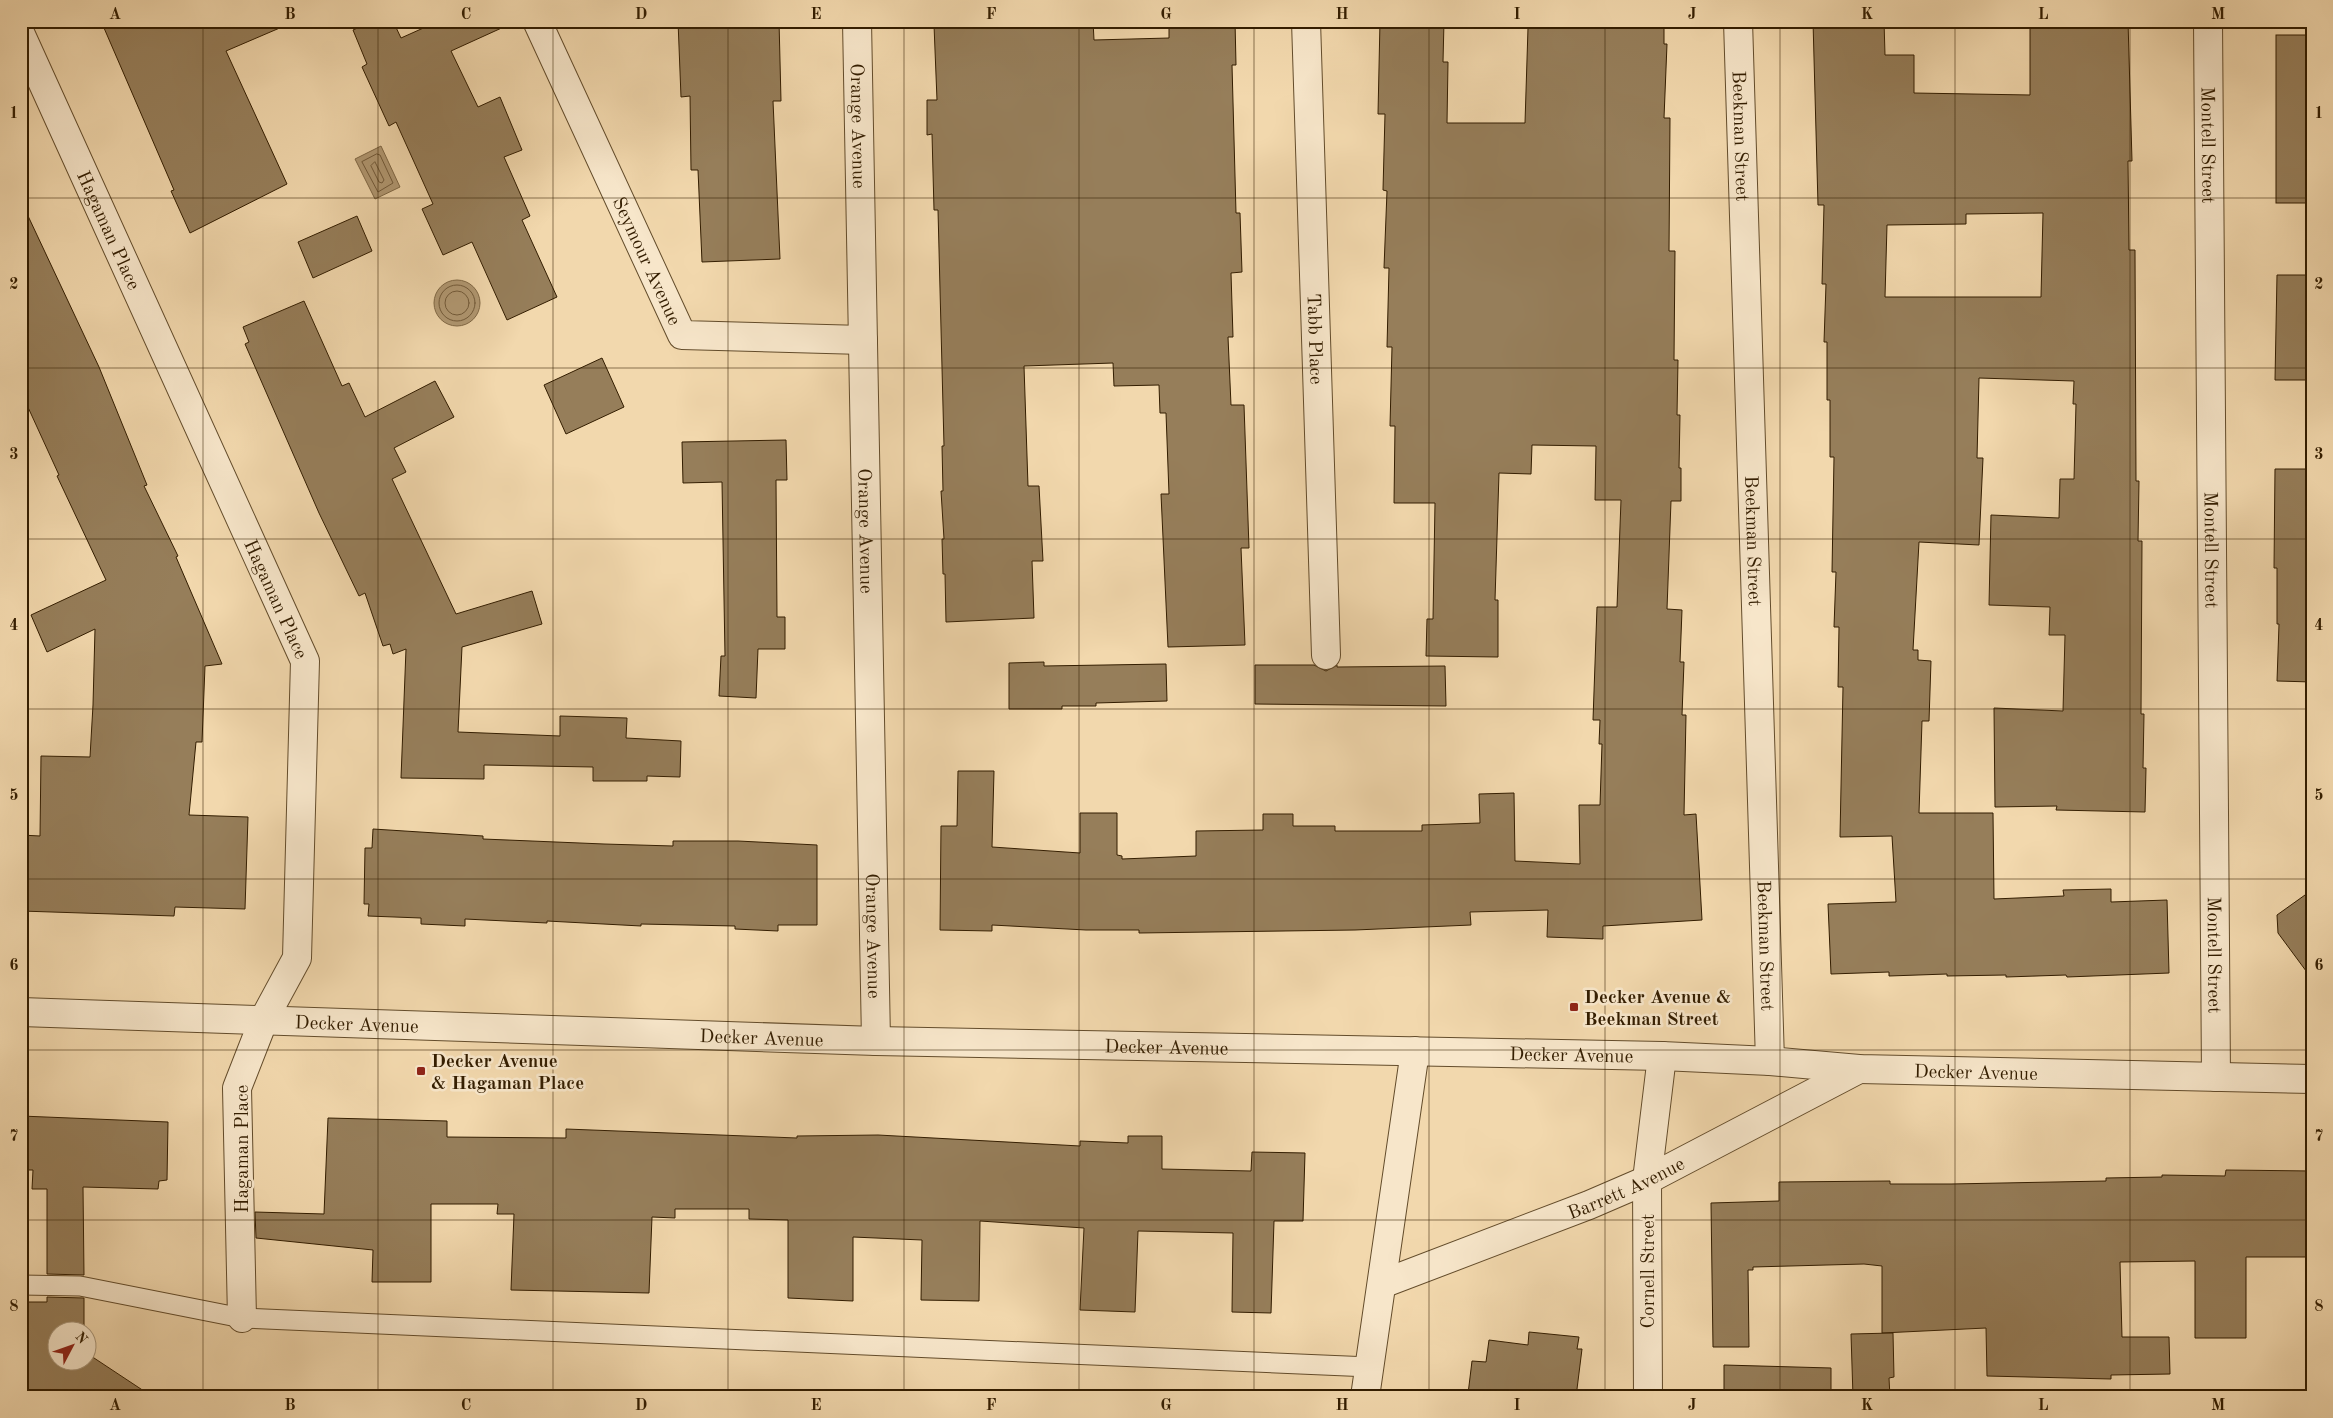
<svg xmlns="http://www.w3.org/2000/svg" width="2333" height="1418" font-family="'Old Standard TT',serif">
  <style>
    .water { fill: #b19872; stroke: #7f6744 }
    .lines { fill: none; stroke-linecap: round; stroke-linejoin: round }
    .shore { stroke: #725a39; stroke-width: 1 }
    .building { fill: #967e5a; stroke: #331d00; fill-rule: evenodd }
    .lane-casing { stroke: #634c2b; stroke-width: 21 }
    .street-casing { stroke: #634c2b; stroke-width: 30 }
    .lane { stroke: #f7e6ca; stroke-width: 19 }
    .street { stroke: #f7e6ca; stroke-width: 28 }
    .grid { fill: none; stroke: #331d00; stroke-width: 1; stroke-opacity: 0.55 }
    .poi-dot { fill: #8f2418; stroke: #f7e6ca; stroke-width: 2 }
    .labels { text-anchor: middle; stroke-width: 5; stroke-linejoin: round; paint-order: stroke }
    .street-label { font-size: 19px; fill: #331d00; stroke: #f7e6ca }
    .poi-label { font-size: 19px; font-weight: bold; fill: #331d00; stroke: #f7e6ca; text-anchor: start }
    .neatline { fill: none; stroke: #331d00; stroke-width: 2 }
    .grid-label { font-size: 16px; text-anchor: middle; font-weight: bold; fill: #331d00 }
  </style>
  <rect width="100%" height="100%" fill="#f2d8ad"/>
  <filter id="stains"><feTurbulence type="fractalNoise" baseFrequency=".004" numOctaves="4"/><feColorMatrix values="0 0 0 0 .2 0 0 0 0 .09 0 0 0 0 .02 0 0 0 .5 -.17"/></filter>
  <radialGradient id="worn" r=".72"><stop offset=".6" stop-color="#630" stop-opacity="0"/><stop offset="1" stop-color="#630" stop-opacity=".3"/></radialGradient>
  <g class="water">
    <path d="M 381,146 L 400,187 L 375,199 L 355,159 Z"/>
    <circle cx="457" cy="303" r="23"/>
  </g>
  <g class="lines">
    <g class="shore">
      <path d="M 377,154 L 380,155 L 393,183 L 378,192 L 362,162 Z"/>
      <path d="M 375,162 L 384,180 L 382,183 L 379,182 L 371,166 Z"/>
      <circle cx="457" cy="303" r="18"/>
      <circle cx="457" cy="303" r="12"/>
    </g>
  </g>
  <g class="building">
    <path d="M 101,21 L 296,21 L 226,51 L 287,184 L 190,233 L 171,191 L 174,190 Z"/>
    <path d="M 373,21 L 393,21 L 401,38 L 439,21 L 517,21 L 451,51 L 478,107 L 500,97 L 522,150 L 504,157 L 530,216 L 522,220 L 557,297 L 507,320 L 472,242 L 443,255 L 422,209 L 433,204 L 396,122 L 389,126 L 362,67 L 367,64 L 353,30 Z"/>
    <path d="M 678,21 L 779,21 L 781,101 L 773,101 L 780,259 L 702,262 L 698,170 L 691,170 L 690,96 L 681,97 Z"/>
    <path d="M 1093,21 L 1094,40 L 1169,38 L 1169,21 L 1235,21 L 1236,65 L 1232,65 L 1236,213 L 1240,213 L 1242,272 L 1231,273 L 1233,337 L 1228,337 L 1231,405 L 1244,405 L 1249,548 L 1241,548 L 1245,645 L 1168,647 L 1161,494 L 1169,494 L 1166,413 L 1160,413 L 1159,385 L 1114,386 L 1113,363 L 1024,366 L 1028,486 L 1039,486 L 1043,561 L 1032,561 L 1034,618 L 946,622 L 945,574 L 943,574 L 942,539 L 944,539 L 941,491 L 943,491 L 942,446 L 944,446 L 938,210 L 934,210 L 932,134 L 927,135 L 927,100 L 937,100 L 934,25 Z"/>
    <path d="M 1380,21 L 1444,21 L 1443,62 L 1448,62 L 1447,123 L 1525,123 L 1528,28 L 1595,28 L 1595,21 L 1664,21 L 1664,44 L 1667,44 L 1664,118 L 1670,118 L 1669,251 L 1675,251 L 1674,360 L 1678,360 L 1677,415 L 1680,415 L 1679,468 L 1681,468 L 1681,501 L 1671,501 L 1667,609 L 1682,610 L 1680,662 L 1684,662 L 1682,715 L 1686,715 L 1684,815 L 1696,814 L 1702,920 L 1603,926 L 1603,939 L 1547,937 L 1548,910 L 1470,912 L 1471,925 L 1355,930 L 1139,933 L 1139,930 L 1086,930 L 992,925 L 992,931 L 940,930 L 941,826 L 957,826 L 958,771 L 994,771 L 992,847 L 1080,853 L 1080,813 L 1117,813 L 1117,855 L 1122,856 L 1122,859 L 1196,856 L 1196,831 L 1263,830 L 1263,814 L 1293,814 L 1293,826 L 1335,826 L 1335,831 L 1422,831 L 1422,825 L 1480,823 L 1479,794 L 1514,793 L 1515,861 L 1580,864 L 1579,805 L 1600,805 L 1602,744 L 1599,744 L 1600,720 L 1593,720 L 1597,607 L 1617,607 L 1621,500 L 1595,500 L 1596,446 L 1532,445 L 1531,474 L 1499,473 L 1495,600 L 1498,600 L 1498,657 L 1426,656 L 1427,619 L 1433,619 L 1435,503 L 1394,503 L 1395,426 L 1390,426 L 1392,347 L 1387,347 L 1389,268 L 1384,268 L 1387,191 L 1383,190 L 1385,114 L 1378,114 Z"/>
    <path d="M 1813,21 L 1884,21 L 1885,55 L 1914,55 L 1914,93 L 2030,95 L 2030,26 L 2048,26 L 2048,22 L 2061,21 L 2128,21 L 2132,161 L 2128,161 L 2129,250 L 2135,250 L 2136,481 L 2139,481 L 2138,541 L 2142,541 L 2141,714 L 2144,714 L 2143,768 L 2146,768 L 2145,812 L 2056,810 L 2057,806 L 1995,807 L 1994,708 L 2063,711 L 2065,635 L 2049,635 L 2050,607 L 1989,605 L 1991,515 L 2059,518 L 2060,479 L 2074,479 L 2076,404 L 2073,404 L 2074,381 L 1979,378 L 1977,458 L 1983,458 L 1979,545 L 1919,542 L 1913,650 L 1918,650 L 1918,660 L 1931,661 L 1929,721 L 1922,721 L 1919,813 L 1993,813 L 1994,899 L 2064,896 L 2063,890 L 2111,889 L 2111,902 L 2167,900 L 2169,973 L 2067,977 L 2066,975 L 2006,977 L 2006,975 L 1947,976 L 1947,974 L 1889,976 L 1889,972 L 1831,974 L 1828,904 L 1896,902 L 1892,836 L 1840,837 L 1843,687 L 1838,687 L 1839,627 L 1834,627 L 1836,572 L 1832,572 L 1834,457 L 1830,457 L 1830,400 L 1827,400 L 1827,342 L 1824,342 L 1826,284 L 1822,284 L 1824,205 L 1818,205 ZM 2043,213 L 2041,297 L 1885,297 L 1887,225 L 1966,224 L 1966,214 Z"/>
    <rect x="2276" y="35" width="36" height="168"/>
    <path d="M 21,201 L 99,367 L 147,485 L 144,486 L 178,556 L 176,557 L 222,664 L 205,666 L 202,742 L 196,742 L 189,815 L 248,817 L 245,909 L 175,907 L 174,916 L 21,911 L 21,835 L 40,836 L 41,756 L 90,757 L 93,705 L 95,629 L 47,652 L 31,615 L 106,580 L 57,476 L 59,475 L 21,392 Z"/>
    <path d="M 357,216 L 372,251 L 313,278 L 298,242 Z"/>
    <path d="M 2277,275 L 2312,275 L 2312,380 L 2275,380 Z"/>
    <path d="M 304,301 L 342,386 L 349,383 L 365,417 L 435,381 L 454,417 L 394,448 L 406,472 L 392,479 L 456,614 L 532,591 L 542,624 L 462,647 L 458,732 L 560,736 L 560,716 L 627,718 L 626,738 L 681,741 L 680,777 L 647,776 L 647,781 L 593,781 L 593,767 L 484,765 L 484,779 L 401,778 L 406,649 L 393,654 L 390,644 L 383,646 L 365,593 L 359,596 L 319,513 L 245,344 L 249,342 L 243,327 Z"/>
    <path d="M 602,358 L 624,407 L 566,434 L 544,385 Z"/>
    <path d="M 786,440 L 787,480 L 776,480 L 777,617 L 785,617 L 785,649 L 758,649 L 756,698 L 719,696 L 721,656 L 725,656 L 722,482 L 683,483 L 682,442 Z"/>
    <path d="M 2275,469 L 2312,469 L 2312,682 L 2277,681 L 2279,624 L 2277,624 L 2277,568 L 2274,568 Z"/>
    <path d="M 1044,662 L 1044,666 L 1166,664 L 1167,701 L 1096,703 L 1096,706 L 1062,706 L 1062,709 L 1009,709 L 1009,663 Z"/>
    <path d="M 1255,665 L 1314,665 L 1326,671 L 1337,665 L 1337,667 L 1445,666 L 1446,706 L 1255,704 Z"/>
    <path d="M 373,829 L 483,836 L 483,839 L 604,844 L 673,846 L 673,841 L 738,841 L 817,845 L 817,925 L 778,925 L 778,931 L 735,929 L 735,926 L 641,924 L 641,926 L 547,921 L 547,923 L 465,919 L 465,926 L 421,924 L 421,918 L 368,916 L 369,904 L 364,904 L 365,848 L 372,848 Z"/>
    <path d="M 2312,890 L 2312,979 L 2278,933 L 2277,915 Z"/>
    <path d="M 21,1116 L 168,1122 L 167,1180 L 159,1181 L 158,1189 L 83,1187 L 84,1275 L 47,1274 L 47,1189 L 32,1189 L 33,1170 L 21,1170 Z"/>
    <path d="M 328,1118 L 447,1121 L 447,1137 L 566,1138 L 566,1129 L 797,1138 L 797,1136 L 878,1135 L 1080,1146 L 1080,1141 L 1128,1143 L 1128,1136 L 1162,1136 L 1162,1169 L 1251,1171 L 1252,1152 L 1305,1153 L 1303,1221 L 1274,1221 L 1271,1313 L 1232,1312 L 1233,1233 L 1138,1231 L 1135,1312 L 1080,1310 L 1084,1228 L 980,1221 L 979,1301 L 921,1300 L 922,1240 L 853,1237 L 853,1301 L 788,1298 L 788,1220 L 749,1219 L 749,1209 L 675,1209 L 675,1218 L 652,1217 L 649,1293 L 511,1290 L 514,1214 L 497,1214 L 498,1204 L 431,1204 L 431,1282 L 372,1282 L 373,1250 L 256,1238 L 255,1212 L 324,1214 Z"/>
    <path d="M 2226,1170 L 2312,1171 L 2312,1257 L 2246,1257 L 2246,1338 L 2195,1338 L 2195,1261 L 2120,1262 L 2122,1337 L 2169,1337 L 2170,1374 L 2111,1375 L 2111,1379 L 1987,1376 L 1986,1328 L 1882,1333 L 1882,1266 L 1864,1264 L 1753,1267 L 1753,1270 L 1748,1270 L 1749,1347 L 1713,1347 L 1711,1203 L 1779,1201 L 1779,1182 L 1890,1181 L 1890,1184 L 1951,1184 L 2106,1181 L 2106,1178 L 2162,1177 L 2162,1175 L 2225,1176 Z"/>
    <path d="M 47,1297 L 84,1298 L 84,1330 L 58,1330 L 58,1360 L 88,1360 L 88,1354 L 153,1397 L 21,1397 L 21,1302 L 47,1302 Z"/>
    <path d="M 1529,1332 L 1579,1337 L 1577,1349 L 1582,1349 L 1576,1397 L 1494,1397 L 1468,1394 L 1472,1361 L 1486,1362 L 1489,1340 L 1528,1345 Z"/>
    <path d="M 1893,1333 L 1894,1377 L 1889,1378 L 1890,1397 L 1853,1397 L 1851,1334 Z"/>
    <path d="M 1724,1365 L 1831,1368 L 1831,1397 L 1724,1397 Z"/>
  </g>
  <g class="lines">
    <defs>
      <path id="lane" d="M 21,1285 L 80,1286 L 242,1318 L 1370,1367"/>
      <g id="street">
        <path id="s1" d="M 537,21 L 682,335 L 863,340"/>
        <path id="s2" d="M 857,21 L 876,1041"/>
        <path id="s3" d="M 1306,21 L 1326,655"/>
        <path id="s4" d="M 1738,21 L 1770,1061"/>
        <path id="s5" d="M 2208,21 L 2216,1077"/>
        <path id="s6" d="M 21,35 L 305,661 L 297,958 L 264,1019 L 237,1088 L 242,1318"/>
        <path id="s7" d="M 21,1012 L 876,1041 L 1662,1056 L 1770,1061 L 1859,1069 L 2312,1079"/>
        <path id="s8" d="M 1382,1284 L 1589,1205 L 1647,1180 L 1859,1069"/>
        <path d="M 1365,1397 L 1415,1051"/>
        <path d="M 1648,1397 L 1647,1180 L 1662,1056"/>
      </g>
    </defs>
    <use href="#lane" class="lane-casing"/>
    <use href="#street" class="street-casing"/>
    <use href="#lane" class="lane"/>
    <use href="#street" class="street"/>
  </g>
  <path class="grid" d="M 203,21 L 203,1397M 378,21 L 378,1397M 553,21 L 553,1397M 728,21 L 728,1397M 904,21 L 904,1397M 1079,21 L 1079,1397M 1254,21 L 1254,1397M 1429,21 L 1429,1397M 1605,21 L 1605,1397M 1780,21 L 1780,1397M 1955,21 L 1955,1397M 2130,21 L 2130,1397M 21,198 L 2312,198M 21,368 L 2312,368M 21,539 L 2312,539M 21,709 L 2312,709M 21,879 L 2312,879M 21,1050 L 2312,1050M 21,1220 L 2312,1220"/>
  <g class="poi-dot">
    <rect x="1569" y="1002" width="10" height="10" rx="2.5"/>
    <rect x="416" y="1066" width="10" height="10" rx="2.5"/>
  </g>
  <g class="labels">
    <g class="street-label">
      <text dy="7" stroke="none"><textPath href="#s2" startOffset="105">Orange Avenue</textPath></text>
      <text dy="7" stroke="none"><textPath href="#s4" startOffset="115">Beekman Street</textPath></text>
      <text dy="7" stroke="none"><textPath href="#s5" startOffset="124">Montell Street</textPath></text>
      <text dy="7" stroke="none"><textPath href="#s6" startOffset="214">Hagaman Place</textPath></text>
      <text dy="7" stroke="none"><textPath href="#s1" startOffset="264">Seymour Avenue</textPath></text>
      <text dy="7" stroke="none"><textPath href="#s3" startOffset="318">Tabb Place</textPath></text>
      <text dy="7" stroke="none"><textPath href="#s2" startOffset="510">Orange Avenue</textPath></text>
      <text dy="7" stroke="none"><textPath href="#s4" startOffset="520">Beekman Street</textPath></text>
      <text dy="7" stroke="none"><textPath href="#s5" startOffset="529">Montell Street</textPath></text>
      <text dy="7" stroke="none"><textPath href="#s6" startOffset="619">Hagaman Place</textPath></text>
      <text dy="7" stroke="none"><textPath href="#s2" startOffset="915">Orange Avenue</textPath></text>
      <text dy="7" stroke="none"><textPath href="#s4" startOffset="925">Beekman Street</textPath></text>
      <text dy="7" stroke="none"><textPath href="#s5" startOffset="934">Montell Street</textPath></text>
      <text dy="7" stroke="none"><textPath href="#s7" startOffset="336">Decker Avenue</textPath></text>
      <text dy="7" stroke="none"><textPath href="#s7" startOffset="741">Decker Avenue</textPath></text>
      <text dy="7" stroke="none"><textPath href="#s7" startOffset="1146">Decker Avenue</textPath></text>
      <text dy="7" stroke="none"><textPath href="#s7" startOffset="1551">Decker Avenue</textPath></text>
      <text dy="7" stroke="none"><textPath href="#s7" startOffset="1956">Decker Avenue</textPath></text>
      <text transform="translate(241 1149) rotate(-90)" y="7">Hagaman Place</text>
      <text dy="7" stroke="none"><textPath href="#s8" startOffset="262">Barrett Avenue</textPath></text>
      <text transform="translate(1647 1271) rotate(-90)" y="7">Cornell Street</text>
    </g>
    <g class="poi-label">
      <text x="1584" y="1003">Decker Avenue &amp;<tspan x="1584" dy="22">Beekman Street</tspan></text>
      <text x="431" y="1067">Decker Avenue<tspan x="431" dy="22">&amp; Hagaman Place</tspan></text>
    </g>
  </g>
  <rect width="2333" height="1418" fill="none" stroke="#f2d8ad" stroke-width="55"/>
  <g transform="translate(72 1346) rotate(49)"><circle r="24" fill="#f7e6ca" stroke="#a99679"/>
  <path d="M0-4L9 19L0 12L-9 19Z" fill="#8f2418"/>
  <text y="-8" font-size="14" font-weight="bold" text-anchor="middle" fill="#331d00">N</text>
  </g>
  <rect x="28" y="28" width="2278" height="1362" class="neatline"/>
  <g class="grid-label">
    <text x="115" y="19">A</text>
    <text x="290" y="19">B</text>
    <text x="466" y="19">C</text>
    <text x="641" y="19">D</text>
    <text x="816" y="19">E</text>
    <text x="991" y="19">F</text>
    <text x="1166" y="19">G</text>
    <text x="1342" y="19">H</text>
    <text x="1517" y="19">I</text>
    <text x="1692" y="19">J</text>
    <text x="1867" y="19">K</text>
    <text x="2043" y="19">L</text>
    <text x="2218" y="19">M</text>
    <text x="14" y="118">1</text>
    <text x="2319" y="118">1</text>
    <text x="14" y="289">2</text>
    <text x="2319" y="289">2</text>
    <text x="14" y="459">3</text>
    <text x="2319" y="459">3</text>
    <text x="14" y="630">4</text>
    <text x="2319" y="630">4</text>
    <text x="14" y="800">5</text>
    <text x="2319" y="800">5</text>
    <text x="14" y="970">6</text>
    <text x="2319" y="970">6</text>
    <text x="14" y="1141">7</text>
    <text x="2319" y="1141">7</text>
    <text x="14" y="1311">8</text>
    <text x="2319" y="1311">8</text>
    <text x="115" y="1410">A</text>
    <text x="290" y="1410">B</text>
    <text x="466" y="1410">C</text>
    <text x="641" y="1410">D</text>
    <text x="816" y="1410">E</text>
    <text x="991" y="1410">F</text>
    <text x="1166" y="1410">G</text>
    <text x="1342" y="1410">H</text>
    <text x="1517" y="1410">I</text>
    <text x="1692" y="1410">J</text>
    <text x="1867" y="1410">K</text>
    <text x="2043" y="1410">L</text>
    <text x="2218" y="1410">M</text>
  </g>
  <rect width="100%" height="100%" filter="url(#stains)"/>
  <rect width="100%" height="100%" fill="url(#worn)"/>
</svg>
